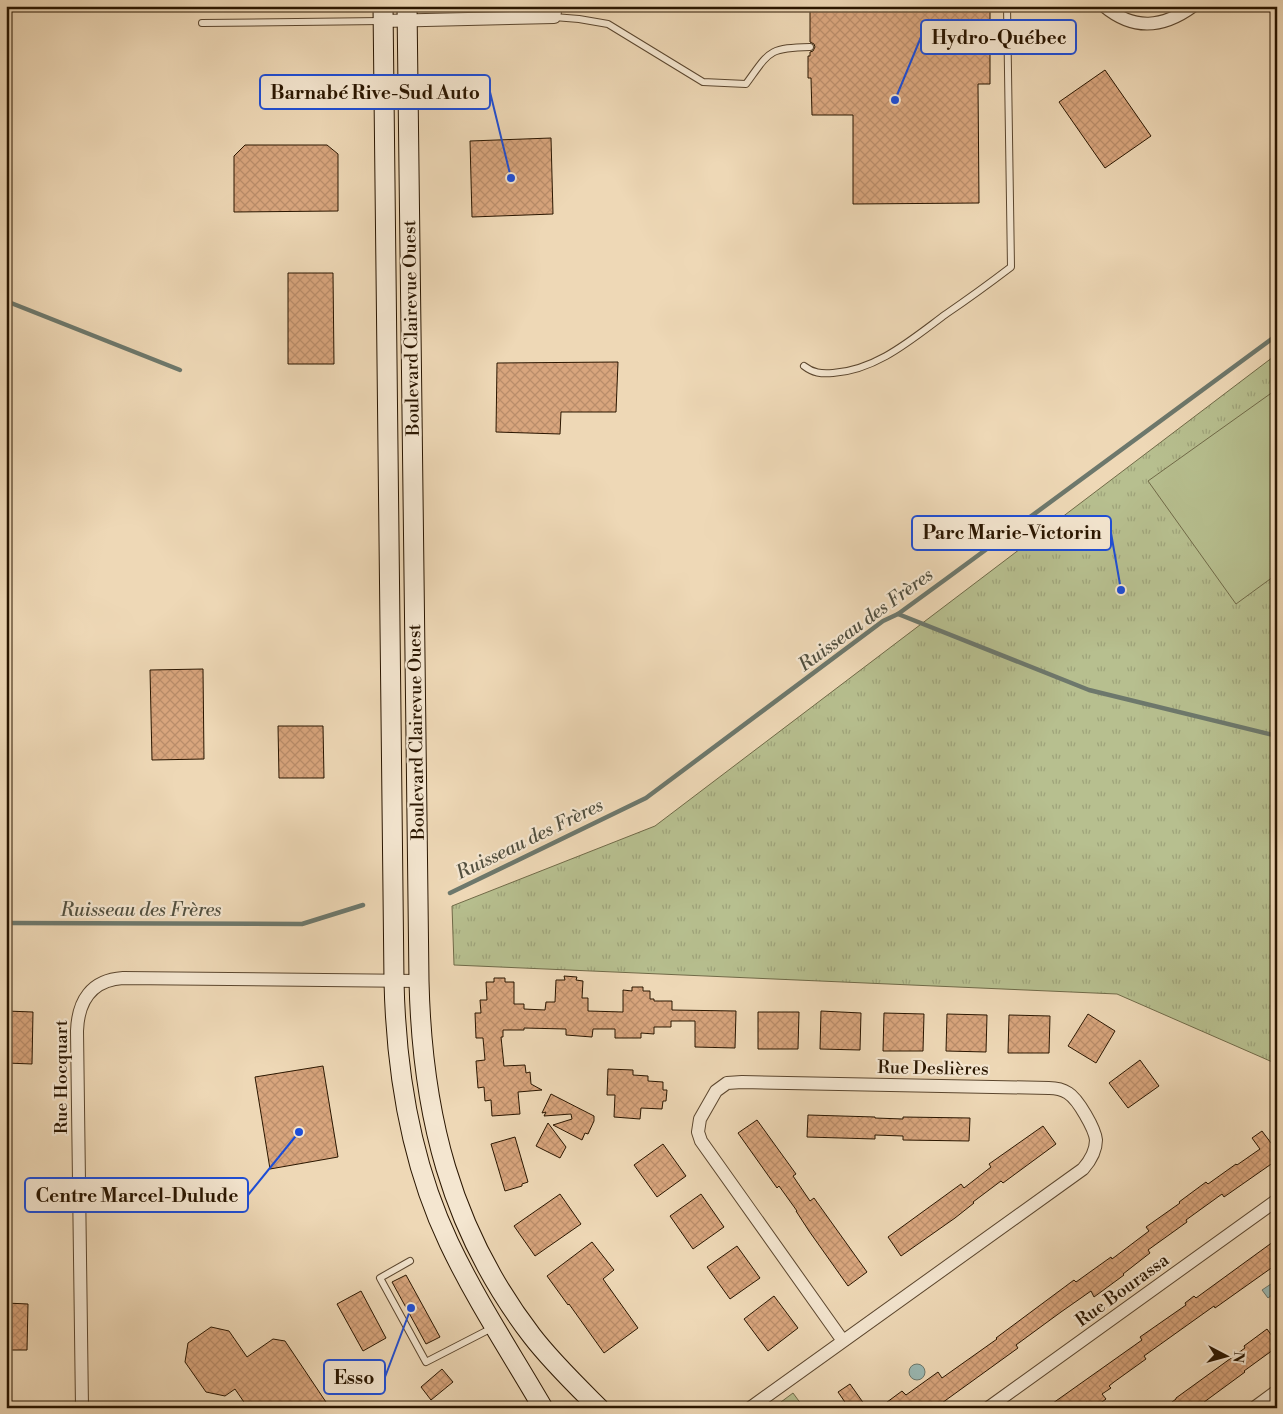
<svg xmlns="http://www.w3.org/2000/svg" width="1283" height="1414" font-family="'Libre Bodoni',serif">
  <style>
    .grass { fill: url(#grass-tufts); stroke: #706a48 }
    .pitch { fill: #b7bf8f; stroke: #706a48 }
    .water { fill: #9ab9b4; stroke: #6d786c }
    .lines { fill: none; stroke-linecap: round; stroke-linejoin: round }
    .stream { stroke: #6d786c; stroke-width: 4.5 }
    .building { fill: url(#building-cross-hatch); stroke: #2a1600 }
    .lane-casing { stroke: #5b462e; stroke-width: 8 }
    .street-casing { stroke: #5b462e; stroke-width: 14 }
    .secondary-casing { stroke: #2a1600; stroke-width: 21 }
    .lane { stroke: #f4e6d0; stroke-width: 6 }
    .street { stroke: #f4e6d0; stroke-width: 12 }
    .secondary { stroke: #f4e6d0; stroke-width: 19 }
    .labels { text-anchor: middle; stroke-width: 4.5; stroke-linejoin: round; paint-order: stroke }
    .street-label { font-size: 18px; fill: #2a1600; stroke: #f4e6d0 }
    .water-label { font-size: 19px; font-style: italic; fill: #514f3f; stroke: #f4e6d0 }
    .leader { fill: none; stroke: #1d4ed8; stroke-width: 2 }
    .callout-dot { fill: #1d4ed8; stroke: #f4e6d0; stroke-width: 2 }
    .callout { fill: #f4e6d0; stroke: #1d4ed8; stroke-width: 2 }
    .callout-label { font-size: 19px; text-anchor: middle; font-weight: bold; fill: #2a1600 }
  </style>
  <defs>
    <pattern id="grass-tufts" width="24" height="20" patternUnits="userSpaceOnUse" patternTransform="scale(1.25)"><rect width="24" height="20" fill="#b7bf8f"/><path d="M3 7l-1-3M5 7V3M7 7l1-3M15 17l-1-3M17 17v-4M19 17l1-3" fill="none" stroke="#9ea37a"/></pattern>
    <pattern id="building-cross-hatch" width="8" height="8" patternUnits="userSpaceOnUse" patternTransform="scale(1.25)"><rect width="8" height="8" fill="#d8a57d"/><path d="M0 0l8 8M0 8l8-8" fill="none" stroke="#ba8d6a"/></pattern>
  </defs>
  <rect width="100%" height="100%" fill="#eed8b6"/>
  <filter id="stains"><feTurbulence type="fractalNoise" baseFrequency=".004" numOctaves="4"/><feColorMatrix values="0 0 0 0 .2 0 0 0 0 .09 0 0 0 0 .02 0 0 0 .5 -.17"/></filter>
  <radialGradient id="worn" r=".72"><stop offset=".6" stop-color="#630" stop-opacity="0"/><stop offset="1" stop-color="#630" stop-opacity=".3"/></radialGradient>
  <g class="grass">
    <path d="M 1277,354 L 1277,1064 L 1117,994 L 454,965 L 452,906 L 655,826 Z"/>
    <path d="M 793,1393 L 804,1408 L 773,1408 Z"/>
  </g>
  <path class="pitch" d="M 1277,389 L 1277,574 L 1236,604 L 1148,481 Z"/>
  <g class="water">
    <path d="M 1277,1280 L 1277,1291 L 1268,1298 L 1262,1290 Z"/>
    <circle cx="917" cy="1372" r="8"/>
  </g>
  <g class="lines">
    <g class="stream">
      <path d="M 6,301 L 180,370"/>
      <path d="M 898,614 L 1089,690 L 1277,736"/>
      <path d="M 450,893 L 646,798 L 883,621 L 898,614 L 946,579 L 1277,335"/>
      <path d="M 6,923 L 302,924 L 363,905"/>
    </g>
  </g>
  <g class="building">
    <path d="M 810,6 L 990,6 L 990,84 L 978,84 L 979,203 L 853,204 L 853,115 L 812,115 L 811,78 L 808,78 L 808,56 L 810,56 L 810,52 L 813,51 L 815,47 L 814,44 L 810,42 Z"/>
    <path d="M 1105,70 L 1151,136 L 1105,168 L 1059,102 Z"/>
    <path d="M 551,138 L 553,214 L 472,217 L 470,141 Z"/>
    <path d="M 245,145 L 327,145 L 338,154 L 338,211 L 234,212 L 234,156 Z"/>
    <path d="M 288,273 L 333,273 L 334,364 L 288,364 Z"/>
    <path d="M 618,362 L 616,412 L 561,412 L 560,434 L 496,432 L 497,363 Z"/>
    <path d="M 203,669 L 204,759 L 152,760 L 150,670 Z"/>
    <path d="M 278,726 L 323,726 L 324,778 L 279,778 Z"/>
    <path d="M 564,976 L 577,977 L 576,980 L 583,981 L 582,998 L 588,998 L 588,1011 L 623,1012 L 623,990 L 632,991 L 632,987 L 643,987 L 643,991 L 650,991 L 650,999 L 654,999 L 654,1001 L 672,1001 L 672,1010 L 736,1011 L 735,1048 L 695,1047 L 695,1021 L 671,1021 L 671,1027 L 654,1027 L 654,1034 L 641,1033 L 641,1038 L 615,1038 L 615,1029 L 593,1029 L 592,1037 L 566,1035 L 566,1029 L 524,1028 L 524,1030 L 503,1030 L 503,1037 L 501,1037 L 504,1066 L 525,1065 L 526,1073 L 530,1072 L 531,1084 L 542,1090 L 518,1092 L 520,1114 L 492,1116 L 491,1100 L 485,1101 L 484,1087 L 478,1088 L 476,1061 L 485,1060 L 483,1038 L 476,1038 L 475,1013 L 481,1013 L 480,1000 L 487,1000 L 486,982 L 494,982 L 494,978 L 505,978 L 505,982 L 514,982 L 514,1004 L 524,1004 L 524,1009 L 545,1010 L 546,1002 L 555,1002 L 556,980 L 565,980 Z"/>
    <path d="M 6,1011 L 33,1012 L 32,1064 L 6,1063 Z"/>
    <path d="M 821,1011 L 861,1013 L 860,1050 L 820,1049 Z"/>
    <path d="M 758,1012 L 799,1012 L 798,1049 L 758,1049 Z"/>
    <path d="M 884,1013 L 924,1014 L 923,1051 L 883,1051 Z"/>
    <path d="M 947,1014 L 987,1015 L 986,1052 L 946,1051 Z"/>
    <path d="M 1088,1014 L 1115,1031 L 1096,1063 L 1068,1046 Z"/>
    <path d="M 1009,1015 L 1050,1016 L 1049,1053 L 1008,1053 Z"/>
    <path d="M 1140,1060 L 1159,1086 L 1128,1108 L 1109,1083 Z"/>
    <path d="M 323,1066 L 338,1157 L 270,1169 L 255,1077 Z"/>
    <path d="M 608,1069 L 633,1070 L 633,1075 L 648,1076 L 648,1081 L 663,1082 L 663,1090 L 667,1090 L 666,1101 L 663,1101 L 662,1109 L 641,1108 L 640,1119 L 614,1117 L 615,1095 L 607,1095 Z"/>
    <path d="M 551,1094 L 594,1116 L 594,1121 L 588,1134 L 585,1133 L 582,1140 L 553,1125 L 572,1119 L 571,1114 L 544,1116 L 546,1112 L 542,1113 Z"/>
    <path d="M 808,1115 L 875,1117 L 875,1118 L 903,1119 L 903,1117 L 970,1118 L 969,1141 L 903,1140 L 903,1136 L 875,1135 L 875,1139 L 807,1137 Z"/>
    <path d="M 757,1120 L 796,1174 L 793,1176 L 810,1201 L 814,1198 L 867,1272 L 848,1286 L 809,1231 L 796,1211 L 797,1211 L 779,1186 L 777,1188 L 738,1133 Z"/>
    <path d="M 548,1123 L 566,1147 L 560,1158 L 536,1146 Z"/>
    <path d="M 1043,1126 L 1056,1144 L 1003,1183 L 1001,1181 L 973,1202 L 974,1203 L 955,1218 L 901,1256 L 888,1237 L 961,1184 L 964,1188 L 991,1167 L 989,1164 Z"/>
    <path d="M 1262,1131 L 1277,1151 L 1277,1160 L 1224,1197 L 1222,1194 L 1186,1220 L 1187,1222 L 1148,1250 L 1150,1253 L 1123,1274 L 1124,1275 L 1094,1297 L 1091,1291 L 1061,1312 L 1016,1345 L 1018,1348 L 935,1408 L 879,1408 L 902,1391 L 906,1395 L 938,1372 L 942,1378 L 997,1339 L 996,1338 L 1074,1280 L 1076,1282 L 1111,1257 L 1112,1259 L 1149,1231 L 1146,1227 L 1180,1203 L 1179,1202 L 1206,1182 L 1208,1184 L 1236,1164 L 1237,1165 L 1260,1149 L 1252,1138 Z"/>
    <path d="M 515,1137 L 528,1182 L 522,1184 L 522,1186 L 505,1191 L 491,1144 Z"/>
    <path d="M 663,1144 L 686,1176 L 657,1197 L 634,1165 Z"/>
    <path d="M 560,1194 L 581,1224 L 535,1256 L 514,1226 Z"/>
    <path d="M 701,1194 L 724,1227 L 693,1249 L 670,1216 Z"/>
    <path d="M 1277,1239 L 1277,1264 L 1215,1308 L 1214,1306 L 1144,1356 L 1146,1359 L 1114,1382 L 1109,1386 L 1111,1388 L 1102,1394 L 1106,1399 L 1094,1408 L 1092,1408 L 1087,1402 L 1077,1408 L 1046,1408 L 1142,1340 L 1140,1337 L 1186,1305 L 1185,1303 L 1194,1296 L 1196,1298 Z"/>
    <path d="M 592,1242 L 614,1270 L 603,1279 L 638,1328 L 604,1353 L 569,1304 L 568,1305 L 547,1276 Z"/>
    <path d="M 737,1246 L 760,1278 L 730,1299 L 707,1267 Z"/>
    <path d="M 406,1275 L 440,1337 L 426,1344 L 392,1282 Z"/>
    <path d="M 361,1291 L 386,1338 L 363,1351 L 337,1304 Z"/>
    <path d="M 774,1296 L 798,1328 L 768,1351 L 744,1319 Z"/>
    <path d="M 6,1303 L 28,1304 L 27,1350 L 6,1350 Z"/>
    <path d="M 211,1327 L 229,1331 L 247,1357 L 273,1339 L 285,1341 L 330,1408 L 248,1408 L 235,1389 L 225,1396 L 206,1392 L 185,1362 L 188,1343 Z"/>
    <path d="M 1267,1329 L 1277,1343 L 1277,1347 L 1244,1371 L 1245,1372 L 1196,1408 L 1164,1408 L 1176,1399 L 1176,1398 L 1245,1348 L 1244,1346 Z"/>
    <path d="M 442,1369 L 453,1382 L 431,1400 L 421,1387 Z"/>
    <path d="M 850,1384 L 867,1408 L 849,1408 L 838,1392 Z"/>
  </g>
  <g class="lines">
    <defs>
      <g id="lane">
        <path d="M 554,17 L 579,19 L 608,24 L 703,82 L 746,84 C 770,51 768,48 810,47"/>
        <path d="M 202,23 L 382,21"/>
        <path d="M 804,366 C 813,373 821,374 833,373 C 877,370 912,339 946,314 C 968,299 990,283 1011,267 L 1007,6"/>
        <path d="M 410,1261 L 380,1278 L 426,1362 L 492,1328"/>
      </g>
      <g id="street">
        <path d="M 1104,6 C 1134,31 1163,28 1193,6"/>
        <path d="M 383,21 L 554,17 L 556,6"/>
        <path d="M 82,1408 L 77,1031 C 78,1001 91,980 123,978 L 419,981"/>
        <path d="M 750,1408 L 1083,1169 C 1090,1161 1096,1152 1096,1140 C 1095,1129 1078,1099 1068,1093 C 1062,1089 1055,1088 1049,1088 L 742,1082 L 727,1083 L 716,1091 L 700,1119 L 698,1132 L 701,1141 L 843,1341"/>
        <path d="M 988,1408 L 1277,1200"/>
        <path d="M 1254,1408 L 1277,1391"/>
      </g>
      <g id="secondary">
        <path d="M 383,6 L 394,981 C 396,1072 410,1161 449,1243 C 476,1300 511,1353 543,1408"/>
        <path d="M 407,6 L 419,981 C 422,1113 450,1229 532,1336 C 552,1362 576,1385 599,1408"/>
      </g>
    </defs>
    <use href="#lane" class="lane-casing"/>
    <use href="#street" class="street-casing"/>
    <use href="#secondary" class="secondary-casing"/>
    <use href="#lane" class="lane"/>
    <use href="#street" class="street"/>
    <use href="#secondary" class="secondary"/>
  </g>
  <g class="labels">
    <g class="street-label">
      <text transform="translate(411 328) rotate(-91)" y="6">Boulevard Clairevue Ouest</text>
      <text transform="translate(416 732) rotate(-91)" y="6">Boulevard Clairevue Ouest</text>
      <text transform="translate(933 1068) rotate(1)" y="6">Rue Deslières</text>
      <text transform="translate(61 1077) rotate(-90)" y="6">Rue Hocquart</text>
      <text transform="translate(1122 1290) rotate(-36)" y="6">Rue Bourassa</text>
    </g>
    <g class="water-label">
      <text transform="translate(865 619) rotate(-36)" y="7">Ruisseau des Frères</text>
      <text transform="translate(529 838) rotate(-26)" y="7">Ruisseau des Frères</text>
      <text x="141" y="916">Ruisseau des Frères</text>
    </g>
  </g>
  <path class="leader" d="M895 100L921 37M511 178L490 92M1121 590L1111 533M299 1132L248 1195M411 1308L385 1377"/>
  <g class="callout-dot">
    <circle cx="895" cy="100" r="5"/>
    <circle cx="511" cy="178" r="5"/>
    <circle cx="1121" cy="590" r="5"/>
    <circle cx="299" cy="1132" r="5"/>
    <circle cx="411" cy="1308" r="5"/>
  </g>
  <g class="callout">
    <rect x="921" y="20" width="155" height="34" rx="5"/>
    <rect x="260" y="75" width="230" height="34" rx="5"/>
    <rect x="912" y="516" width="199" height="34" rx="5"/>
    <rect x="25" y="1178" width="223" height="34" rx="5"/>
    <rect x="324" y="1360" width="61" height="34" rx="5"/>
  </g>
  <g class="callout-label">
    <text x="999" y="44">Hydro-Québec</text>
    <text x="375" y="99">Barnabé Rive-Sud Auto</text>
    <text x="1012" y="539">Parc Marie-Victorin</text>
    <text x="137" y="1202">Centre Marcel-Dulude</text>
    <text x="354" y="1384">Esso</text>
  </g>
  <rect width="1283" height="1414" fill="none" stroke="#eed8b6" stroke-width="25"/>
  <rect x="8" y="8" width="1268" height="1399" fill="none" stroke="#2a1600" stroke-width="2.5"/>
  <rect x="12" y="12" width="1258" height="1389" fill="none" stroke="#2a1600"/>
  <g transform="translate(1226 1356) rotate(96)" stroke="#f4e6d0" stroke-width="4" paint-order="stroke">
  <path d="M0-4L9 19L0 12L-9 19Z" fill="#2a1600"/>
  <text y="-8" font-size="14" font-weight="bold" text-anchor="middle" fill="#2a1600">N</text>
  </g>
  <rect width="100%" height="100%" filter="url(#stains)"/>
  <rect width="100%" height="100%" fill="url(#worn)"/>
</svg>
